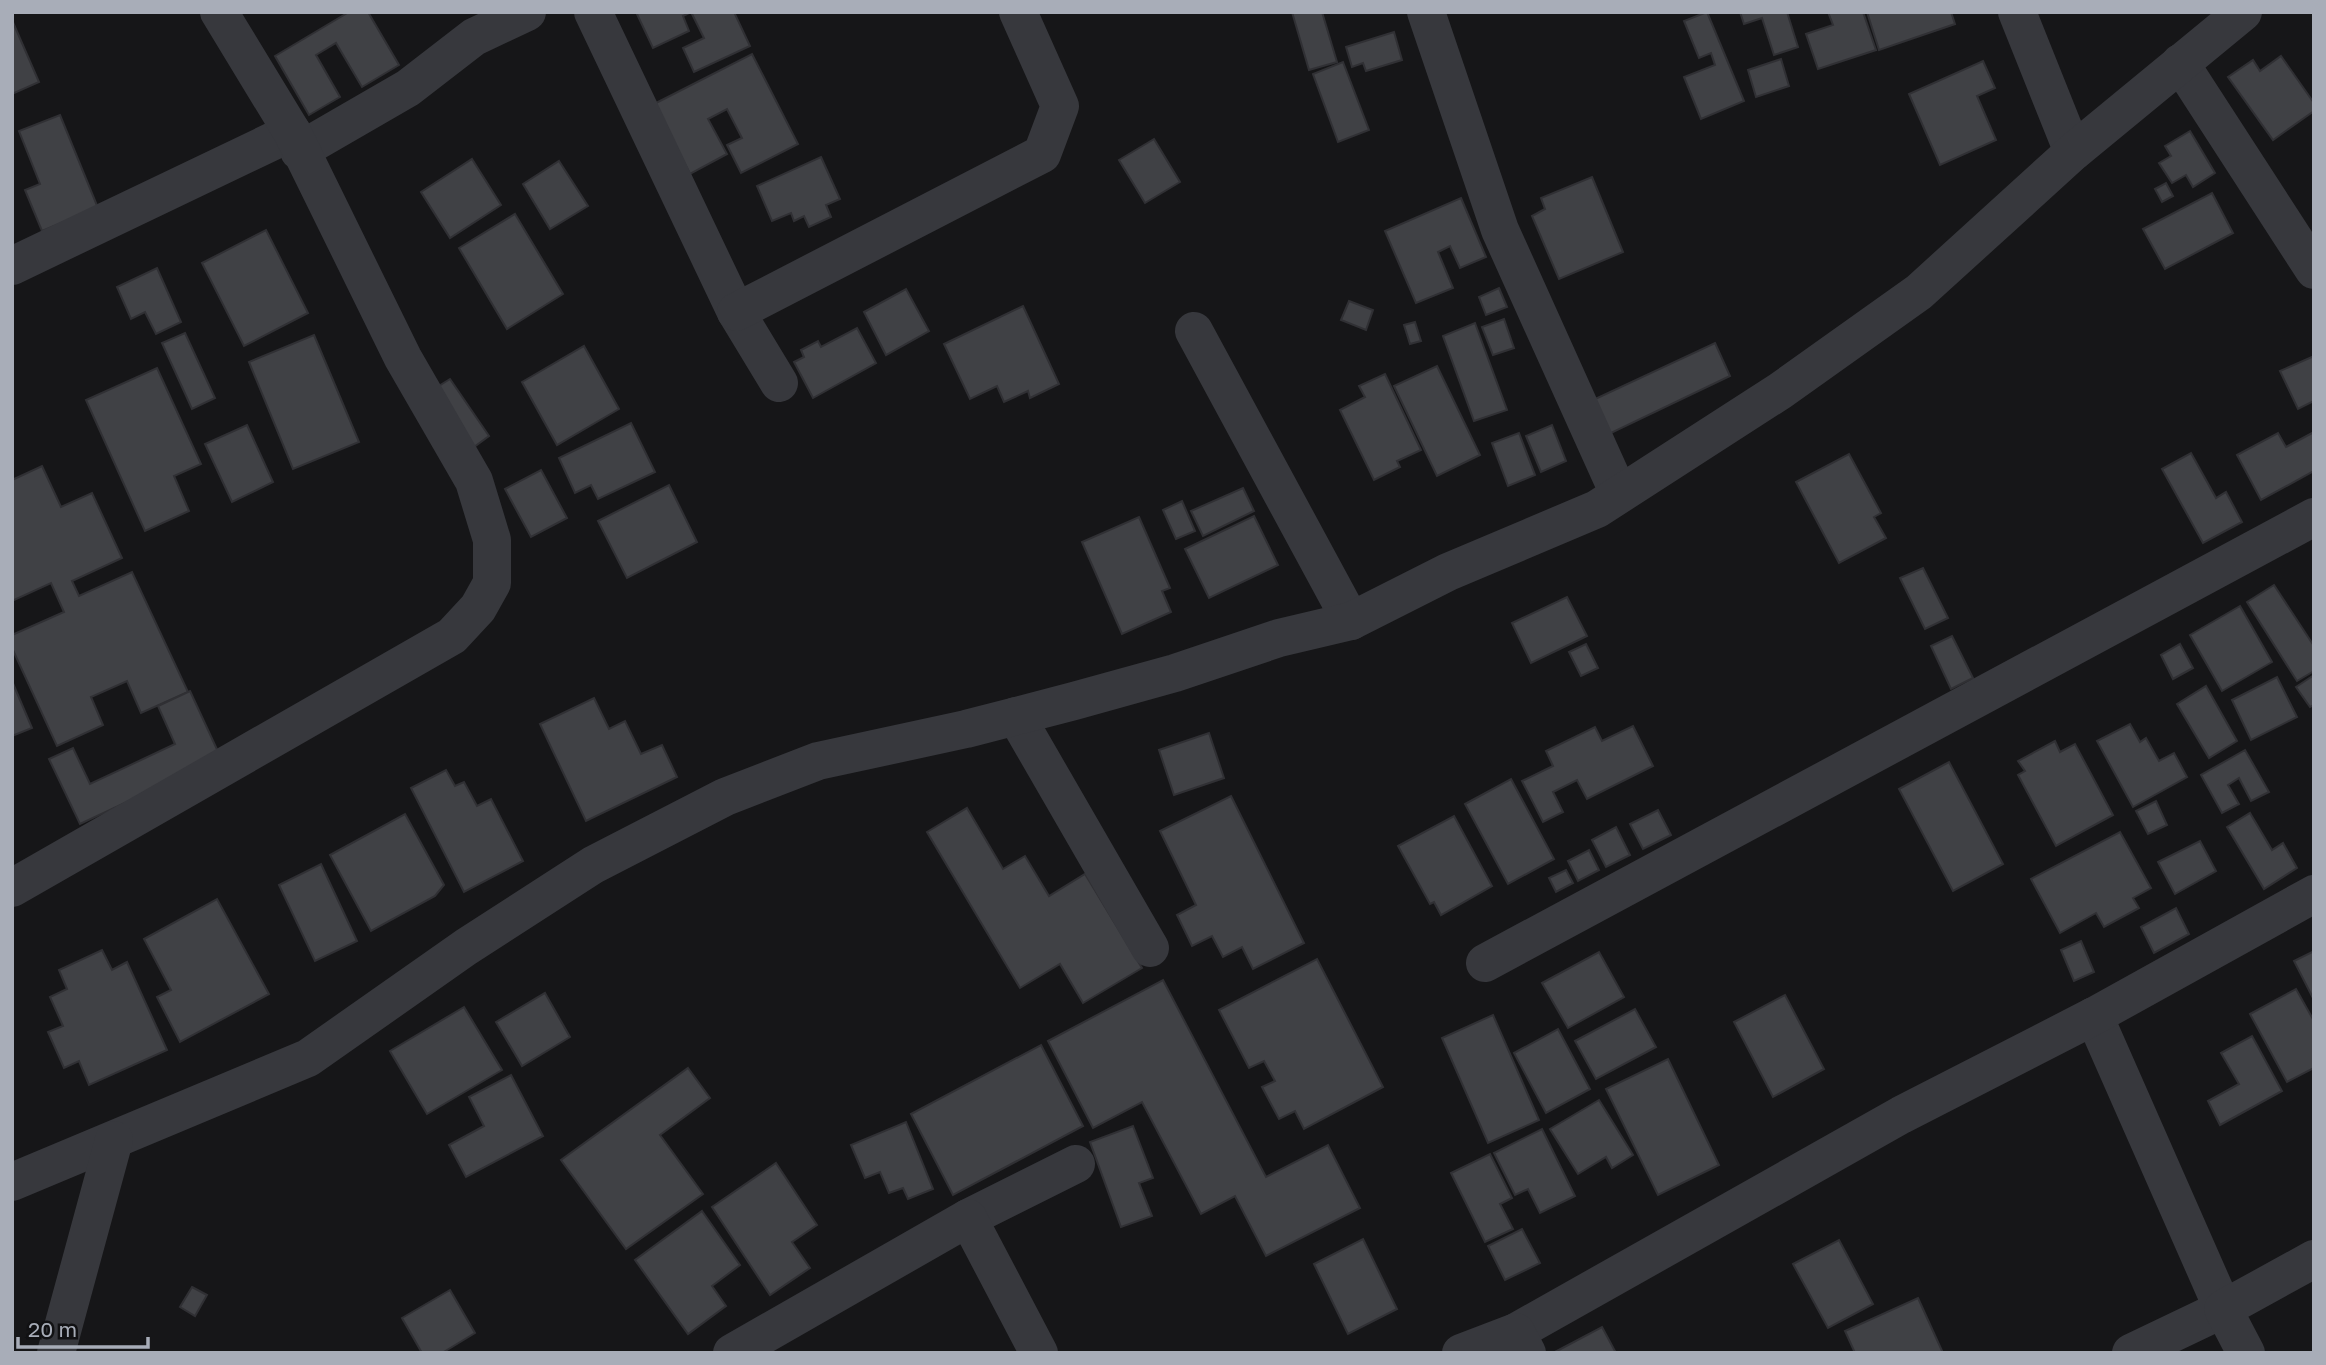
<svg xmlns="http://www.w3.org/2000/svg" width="2326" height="1365" font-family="'Golos Text',sans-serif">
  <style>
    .building { fill: #404145; stroke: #303034; stroke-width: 2 }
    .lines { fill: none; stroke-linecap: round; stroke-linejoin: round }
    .minor { stroke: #37383d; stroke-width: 38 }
  </style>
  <rect width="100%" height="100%" fill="#161618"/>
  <g class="building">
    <path d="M 349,12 L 368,12 L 399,65 L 362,87 L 336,43 L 316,55 L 340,97 L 309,115 L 275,56 Z"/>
    <path d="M 636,12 L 691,12 L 683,16 L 689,31 L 653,48 Z"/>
    <path d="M 691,12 L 734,12 L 750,46 L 694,72 L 683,48 L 704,38 Z"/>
    <path d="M 1292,12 L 1322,12 L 1337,62 L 1309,70 Z"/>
    <path d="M 1707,12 L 1744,101 L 1701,119 L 1684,77 L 1715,65 L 1711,53 L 1699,58 L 1684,21 Z"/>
    <path d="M 1740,12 L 1787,12 L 1798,47 L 1774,55 L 1762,18 L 1744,24 Z"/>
    <path d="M 1828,12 L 1863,12 L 1876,50 L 1818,69 L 1806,34 L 1833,25 Z"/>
    <path d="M 1867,12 L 1951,12 L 1955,24 L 1879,50 Z"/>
    <path d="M 12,20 L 39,82 L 12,94 Z"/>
    <path d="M 1394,32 L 1402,60 L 1366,71 L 1363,63 L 1352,67 L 1346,47 Z"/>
    <path d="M 752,54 L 798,144 L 741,173 L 727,145 L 742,138 L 727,109 L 708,119 L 727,154 L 690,174 L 654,104 Z"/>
    <path d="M 2281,56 L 2314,103 L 2314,111 L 2273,140 L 2228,77 L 2253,60 L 2260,71 Z"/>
    <path d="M 1781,59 L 1789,86 L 1756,97 L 1748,70 Z"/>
    <path d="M 1983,61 L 1995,88 L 1977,96 L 1996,140 L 1940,165 L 1909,94 Z"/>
    <path d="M 1343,62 L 1369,130 L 1338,142 L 1313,74 Z"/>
    <path d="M 60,115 L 98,208 L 42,231 L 25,190 L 40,184 L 19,131 Z"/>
    <path d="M 2190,131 L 2215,173 L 2193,187 L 2186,175 L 2172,183 L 2159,163 L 2171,156 L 2165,146 Z"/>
    <path d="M 1154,139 L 1180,182 L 1145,203 L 1119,160 Z"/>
    <path d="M 821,157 L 840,199 L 826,205 L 831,217 L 809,227 L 804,216 L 794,221 L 791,213 L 772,221 L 757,186 Z"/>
    <path d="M 472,159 L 501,205 L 450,238 L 421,192 Z"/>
    <path d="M 559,161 L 588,206 L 550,229 L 523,184 Z"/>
    <path d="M 1592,177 L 1623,252 L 1559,279 L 1532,216 L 1545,209 L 1541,198 Z"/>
    <path d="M 2166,183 L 2173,196 L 2162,202 L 2155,189 Z"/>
    <path d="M 2212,193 L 2233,233 L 2165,269 L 2143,229 Z"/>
    <path d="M 1461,198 L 1486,257 L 1460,268 L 1450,246 L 1438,252 L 1453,288 L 1416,303 L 1385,231 Z"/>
    <path d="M 515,214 L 563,294 L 507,329 L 459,248 Z"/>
    <path d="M 266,230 L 308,313 L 244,346 L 202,263 Z"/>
    <path d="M 157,268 L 181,322 L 156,334 L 145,312 L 131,319 L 117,287 Z"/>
    <path d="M 1499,288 L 1507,307 L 1486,315 L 1479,297 Z"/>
    <path d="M 906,289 L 929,331 L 886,355 L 864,312 Z"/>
    <path d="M 1349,301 L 1373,310 L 1366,330 L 1341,320 Z"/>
    <path d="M 1023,306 L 1059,384 L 1030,398 L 1028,391 L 1004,402 L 997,386 L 970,399 L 944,344 Z"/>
    <path d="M 1504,319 L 1514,348 L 1493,355 L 1482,327 Z"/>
    <path d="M 1415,322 L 1421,341 L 1410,344 L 1404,325 Z"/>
    <path d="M 1475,323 L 1507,410 L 1474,421 L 1443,336 Z"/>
    <path d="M 857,328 L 876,363 L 813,398 L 794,362 L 804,357 L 801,350 L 818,341 L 821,347 Z"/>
    <path d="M 185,333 L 215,398 L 192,409 L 162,343 Z"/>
    <path d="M 314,335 L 359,442 L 293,469 L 249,362 Z"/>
    <path d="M 1715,343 L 1730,376 L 1609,434 L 1593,400 Z"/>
    <path d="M 584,346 L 619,409 L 557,445 L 522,382 Z"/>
    <path d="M 2314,356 L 2314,401 L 2298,409 L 2280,371 Z"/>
    <path d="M 1437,366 L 1480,455 L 1437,476 L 1394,386 Z"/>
    <path d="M 157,368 L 201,464 L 174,476 L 189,511 L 145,531 L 86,400 Z"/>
    <path d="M 1385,374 L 1421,450 L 1397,461 L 1400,467 L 1374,480 L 1340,410 L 1365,397 L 1359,386 Z"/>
    <path d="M 450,379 L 489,436 L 474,447 L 434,389 Z"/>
    <path d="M 631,423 L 655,472 L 598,499 L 591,485 L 575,493 L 559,458 Z"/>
    <path d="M 247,425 L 273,482 L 232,502 L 205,444 Z"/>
    <path d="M 1552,425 L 1566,461 L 1541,472 L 1526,436 Z"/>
    <path d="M 2314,432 L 2314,471 L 2261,500 L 2237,455 L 2278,433 L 2286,447 Z"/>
    <path d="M 1519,433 L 1535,475 L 1508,486 L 1492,443 Z"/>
    <path d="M 2191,453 L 2216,498 L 2226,492 L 2242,522 L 2203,543 L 2162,469 Z"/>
    <path d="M 1849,454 L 1881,513 L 1874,517 L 1886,538 L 1839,563 L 1796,482 Z"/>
    <path d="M 42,466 L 61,507 L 92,493 L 122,558 L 72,581 L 79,596 L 132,572 L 188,692 L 141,713 L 127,681 L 91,697 L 103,725 L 57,746 L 12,648 L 12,635 L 64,612 L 51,583 L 12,601 L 12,480 Z"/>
    <path d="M 541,470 L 567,518 L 531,537 L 505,489 Z"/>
    <path d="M 669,485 L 697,542 L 627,578 L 598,521 Z"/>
    <path d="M 1243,488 L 1254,511 L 1203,536 L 1191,511 Z"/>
    <path d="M 1182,501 L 1195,531 L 1176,539 L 1163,510 Z"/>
    <path d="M 1254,516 L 1278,565 L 1209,598 L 1185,549 Z"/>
    <path d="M 1139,517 L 1170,588 L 1162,591 L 1171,612 L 1122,634 L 1082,542 Z"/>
    <path d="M 1923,568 L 1948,618 L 1925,629 L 1900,578 Z"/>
    <path d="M 2274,585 L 2314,646 L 2314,671 L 2297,681 L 2247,602 Z"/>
    <path d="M 1567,597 L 1587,636 L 1531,663 L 1512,623 Z"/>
    <path d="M 2240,606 L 2272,662 L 2222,691 L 2190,635 Z"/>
    <path d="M 1952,636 L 1973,678 L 1951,689 L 1931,646 Z"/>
    <path d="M 1586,644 L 1598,668 L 1581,676 L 1569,652 Z"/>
    <path d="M 2180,644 L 2193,668 L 2173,679 L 2161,655 Z"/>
    <path d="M 2314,675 L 2314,705 L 2310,707 L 2296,687 Z"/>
    <path d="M 2277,677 L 2297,717 L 2251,740 L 2232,700 Z"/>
    <path d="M 12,681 L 32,728 L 12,736 Z"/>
    <path d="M 2206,686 L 2237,741 L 2209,758 L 2177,704 Z"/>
    <path d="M 190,691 L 221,758 L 80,824 L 49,759 L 73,748 L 90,784 L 175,744 L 158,706 Z"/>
    <path d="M 594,698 L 609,729 L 625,721 L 641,754 L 662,745 L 677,777 L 586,821 L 540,724 Z"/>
    <path d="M 2130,724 L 2140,742 L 2146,738 L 2159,761 L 2174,753 L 2187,777 L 2133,807 L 2097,741 Z"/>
    <path d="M 1633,726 L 1653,766 L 1587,799 L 1577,780 L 1553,792 L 1563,812 L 1543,822 L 1522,781 L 1553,766 L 1546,751 L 1595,727 L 1602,741 Z"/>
    <path d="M 1209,733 L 1224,778 L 1174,795 L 1159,750 Z"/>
    <path d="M 2055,741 L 2060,752 L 2075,744 L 2113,815 L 2056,846 L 2018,775 L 2025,771 L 2018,761 Z"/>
    <path d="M 2245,750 L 2269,792 L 2251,801 L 2239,778 L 2228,785 L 2239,804 L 2222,813 L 2201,775 Z"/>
    <path d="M 1949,762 L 2003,864 L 1953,891 L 1899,789 Z"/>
    <path d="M 446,770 L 455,786 L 464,782 L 477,806 L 491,799 L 523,861 L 464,892 L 411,788 Z"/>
    <path d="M 1511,779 L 1554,859 L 1508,884 L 1465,804 Z"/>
    <path d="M 1231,796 L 1304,943 L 1253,969 L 1242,947 L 1223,957 L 1212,936 L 1192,946 L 1177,915 L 1196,905 L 1160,831 Z"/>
    <path d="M 2156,801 L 2167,825 L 2148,834 L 2136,811 Z"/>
    <path d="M 967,808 L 1003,869 L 1025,856 L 1049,896 L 1085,874 L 1142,968 L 1083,1003 L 1060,964 L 1020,988 L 927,832 Z"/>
    <path d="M 1658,810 L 1671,835 L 1643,849 L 1630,824 Z"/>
    <path d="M 2250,813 L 2272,850 L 2283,843 L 2297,868 L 2264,889 L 2227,827 Z"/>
    <path d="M 405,814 L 444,885 L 435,896 L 371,931 L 330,855 Z"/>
    <path d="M 1454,816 L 1492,886 L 1441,915 L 1434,902 L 1430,904 L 1398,846 Z"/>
    <path d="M 1616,827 L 1630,855 L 1606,867 L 1592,840 Z"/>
    <path d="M 2120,832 L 2151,888 L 2133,898 L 2139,908 L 2104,927 L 2096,913 L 2060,933 L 2031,879 Z"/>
    <path d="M 2200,841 L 2216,871 L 2175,894 L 2158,862 Z"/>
    <path d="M 1589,850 L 1599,870 L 1578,881 L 1568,861 Z"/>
    <path d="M 321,864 L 357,941 L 315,961 L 279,885 Z"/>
    <path d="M 1566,870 L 1573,883 L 1556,892 L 1549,878 Z"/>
    <path d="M 217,899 L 269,994 L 180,1042 L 157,997 L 171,990 L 144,939 Z"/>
    <path d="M 2176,908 L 2189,934 L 2154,953 L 2141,927 Z"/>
    <path d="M 2081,941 L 2094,972 L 2074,981 L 2061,950 Z"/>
    <path d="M 102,950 L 112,970 L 127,962 L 167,1050 L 89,1085 L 79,1061 L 64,1068 L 48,1032 L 63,1026 L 50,997 L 67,989 L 59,970 Z"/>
    <path d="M 2314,951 L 2314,1000 L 2294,961 Z"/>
    <path d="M 1599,952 L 1624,997 L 1568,1028 L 1542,983 Z"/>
    <path d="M 1317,959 L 1383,1087 L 1304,1129 L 1295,1111 L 1279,1119 L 1262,1087 L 1275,1081 L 1264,1061 L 1249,1068 L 1219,1010 Z"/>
    <path d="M 1163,980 L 1266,1177 L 1328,1145 L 1360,1208 L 1266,1256 L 1235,1196 L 1201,1214 L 1142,1102 L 1093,1128 L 1048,1041 Z"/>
    <path d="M 2296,989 L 2314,1021 L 2314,1068 L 2287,1082 L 2250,1014 Z"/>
    <path d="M 545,993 L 570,1037 L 522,1066 L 496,1022 Z"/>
    <path d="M 1785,995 L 1824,1069 L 1773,1097 L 1734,1022 Z"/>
    <path d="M 464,1007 L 502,1070 L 427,1114 L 390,1051 Z"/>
    <path d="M 1635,1009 L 1656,1047 L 1596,1079 L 1575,1041 Z"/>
    <path d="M 1493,1015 L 1539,1120 L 1488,1143 L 1442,1038 Z"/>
    <path d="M 1558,1029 L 1590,1089 L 1546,1113 L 1514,1053 Z"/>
    <path d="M 2252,1036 L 2282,1091 L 2220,1125 L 2208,1101 L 2239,1084 L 2221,1053 Z"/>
    <path d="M 1041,1045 L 1083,1126 L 953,1195 L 911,1114 Z"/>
    <path d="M 1668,1059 L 1719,1165 L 1658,1195 L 1606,1089 Z"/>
    <path d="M 688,1068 L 710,1098 L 660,1135 L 703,1194 L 626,1249 L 561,1160 Z"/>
    <path d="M 511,1075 L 543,1136 L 466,1177 L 449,1145 L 484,1126 L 469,1097 Z"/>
    <path d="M 1599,1100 L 1633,1155 L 1612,1168 L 1606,1157 L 1578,1174 L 1550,1129 Z"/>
    <path d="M 906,1122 L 933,1189 L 908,1199 L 903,1188 L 889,1193 L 880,1172 L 865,1178 L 851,1145 Z"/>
    <path d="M 1133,1126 L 1153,1178 L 1139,1183 L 1152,1216 L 1121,1227 L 1090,1142 Z"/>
    <path d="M 1542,1129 L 1575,1196 L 1540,1213 L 1528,1189 L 1515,1195 L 1494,1153 Z"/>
    <path d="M 1490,1154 L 1512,1198 L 1500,1204 L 1513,1229 L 1485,1242 L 1451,1173 Z"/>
    <path d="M 776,1163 L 817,1225 L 792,1242 L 810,1268 L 770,1295 L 712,1207 Z"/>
    <path d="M 702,1211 L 740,1265 L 712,1286 L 726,1306 L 688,1334 L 635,1260 Z"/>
    <path d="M 1522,1229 L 1540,1263 L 1505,1280 L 1488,1246 Z"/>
    <path d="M 1363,1239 L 1397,1309 L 1348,1334 L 1314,1264 Z"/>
    <path d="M 1839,1240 L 1873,1304 L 1828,1328 L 1793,1264 Z"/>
    <path d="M 192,1287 L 207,1295 L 195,1316 L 180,1307 Z"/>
    <path d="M 450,1290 L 475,1333 L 442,1353 L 422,1353 L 402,1318 Z"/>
    <path d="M 1918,1298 L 1943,1353 L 1855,1353 L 1845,1331 Z"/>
    <path d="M 1602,1327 L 1616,1353 L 1553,1353 Z"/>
  </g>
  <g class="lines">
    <g class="minor">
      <path d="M 593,12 L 736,312 L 779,383"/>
      <path d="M 1426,12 L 1500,230 L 1619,494"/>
      <path d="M 2017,12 L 2073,152"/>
      <path d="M 2180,63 L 2314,270"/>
      <path d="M 299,151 L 408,88 L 474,37 L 527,12"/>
      <path d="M 12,266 L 292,132"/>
      <path d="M 736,312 L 1042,154 L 1060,106 L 1018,12"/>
      <path d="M 1194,331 L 1351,621"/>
      <path d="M 1016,716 L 1150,948"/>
      <path d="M 12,888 L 452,636 L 478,608 L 492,583 L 492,540 L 474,481 L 403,358 L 292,132 L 219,12"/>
      <path d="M 1485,963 L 2314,517"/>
      <path d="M 2094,1016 L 2223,1309 L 2131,1353"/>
      <path d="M 12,1182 L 308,1058 L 466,947 L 593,865 L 725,797 L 818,761 L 966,729 L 1074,701 L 1175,673 L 1279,638 L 1351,621 L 1448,572 L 1597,509 L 1780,391 L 1919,292 L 2073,152 L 2243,12"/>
      <path d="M 968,1218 L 1076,1164"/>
      <path d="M 1516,1332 L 1901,1115 L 2094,1016 L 2314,894"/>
      <path d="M 56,1353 L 114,1140"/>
      <path d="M 732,1353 L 968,1218 L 1039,1353"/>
      <path d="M 1461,1353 L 1516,1332 L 1527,1353"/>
      <path d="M 2246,1353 L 2223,1309 L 2314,1259"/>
    </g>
  </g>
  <rect width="2326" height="1365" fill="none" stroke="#a8adb8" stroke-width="28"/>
  <path d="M18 1337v10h130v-10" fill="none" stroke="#a8adb8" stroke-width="3.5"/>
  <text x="28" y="1337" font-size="21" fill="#a8adb8" stroke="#111113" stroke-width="5" paint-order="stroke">20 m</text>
</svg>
